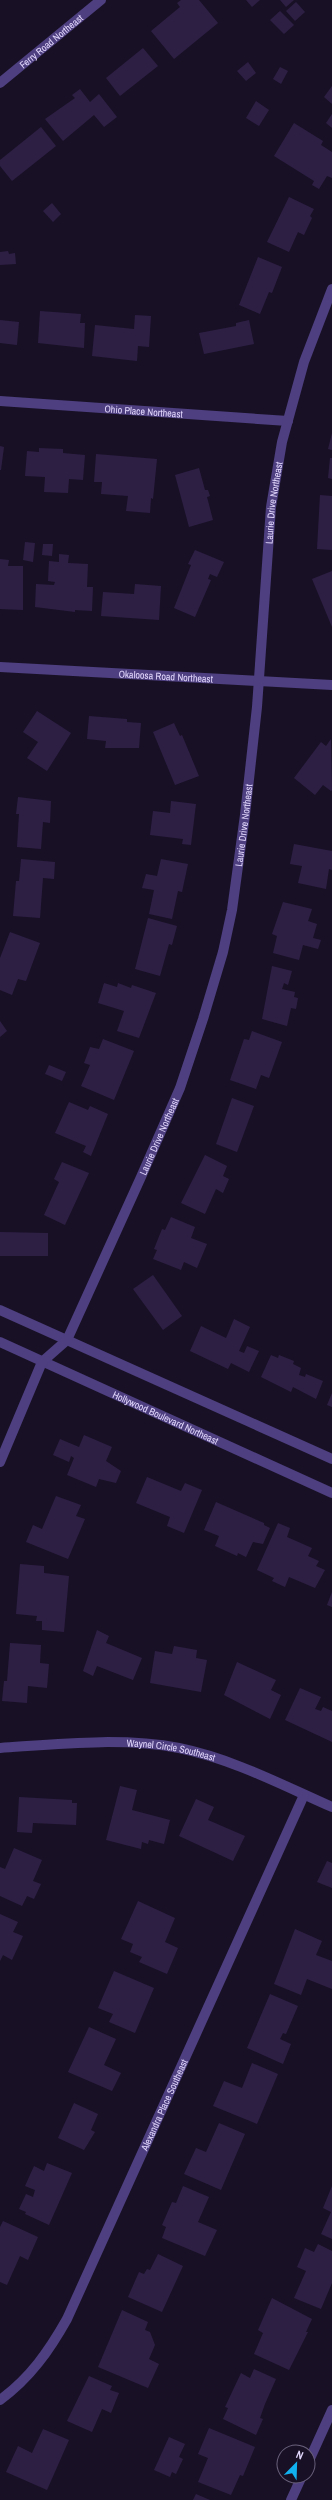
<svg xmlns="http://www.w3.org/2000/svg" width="332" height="2500" font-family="'Archivo Narrow',sans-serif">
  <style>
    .building { fill: #2d1e44 }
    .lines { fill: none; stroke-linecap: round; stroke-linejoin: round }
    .street { stroke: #4d3f80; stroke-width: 10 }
    .labels { text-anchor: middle; stroke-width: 3; stroke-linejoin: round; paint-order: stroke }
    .street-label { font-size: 10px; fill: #e2d7fc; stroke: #181125 }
  </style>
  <rect width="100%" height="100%" fill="#181125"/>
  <g class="building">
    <path d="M 181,0 L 199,0 L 218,23 L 174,59 L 151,31 L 180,7 L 177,3 Z"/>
    <path d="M 246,0 L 260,0 L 252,7 Z"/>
    <path d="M 280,0 L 294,0 L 286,7 Z"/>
    <path d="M 296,2 L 305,12 L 295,21 L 286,11 Z"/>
    <path d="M 280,11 L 294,25 L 284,34 L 270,20 Z"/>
    <path d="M 143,48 L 158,66 L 120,96 L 106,78 Z"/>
    <path d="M 248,62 L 256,73 L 246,81 L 237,71 Z"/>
    <path d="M 280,67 L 288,71 L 281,84 L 273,79 Z"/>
    <path d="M 332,86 L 332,104 L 324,97 Z"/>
    <path d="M 80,89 L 90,102 L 99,94 L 117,117 L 104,127 L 94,115 L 63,141 L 45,119 L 75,98 L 72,95 Z"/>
    <path d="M 256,101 L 269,110 L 259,126 L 246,118 Z"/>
    <path d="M 332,114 L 332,128 L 326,123 Z"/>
    <path d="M 294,123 L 323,141 L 321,145 L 332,152 L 332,178 L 327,176 L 319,189 L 312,185 L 314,181 L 274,156 Z"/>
    <path d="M 41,127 L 56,146 L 12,181 L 0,166 L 0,160 Z"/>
    <path d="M 289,197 L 314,209 L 310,216 L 312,218 L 304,235 L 298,232 L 289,252 L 267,242 Z"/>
    <path d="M 52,203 L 61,214 L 53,222 L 43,211 Z"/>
    <path d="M 8,251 L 9,254 L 15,253 L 16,264 L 0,265 L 0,252 Z"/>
    <path d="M 258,257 L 282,267 L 272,293 L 269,292 L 260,314 L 239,305 Z"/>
    <path d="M 40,311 L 81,314 L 80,323 L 85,323 L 84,348 L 38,343 Z"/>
    <path d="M 135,315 L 151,316 L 149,347 L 138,346 L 137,361 L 92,356 L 95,325 L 134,329 Z"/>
    <path d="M 0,320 L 19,322 L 17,345 L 0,343 Z"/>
    <path d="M 249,320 L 254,344 L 204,354 L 199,333 L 236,326 L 236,323 Z"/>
    <path d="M 332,433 L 332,450 L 328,449 Z"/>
    <path d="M 0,446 L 4,447 L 1,470 L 0,470 Z"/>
    <path d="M 39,448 L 63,449 L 63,453 L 85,455 L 83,480 L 69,479 L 68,493 L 44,492 L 45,477 L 25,476 L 27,451 L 39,452 Z"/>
    <path d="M 96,454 L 157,459 L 153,499 L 151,498 L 150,513 L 126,511 L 128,496 L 101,494 L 102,482 L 94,482 Z"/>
    <path d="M 330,458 L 332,458 L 332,479 L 328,478 Z"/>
    <path d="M 199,468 L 205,490 L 208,490 L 210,496 L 207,497 L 213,520 L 189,527 L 175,475 Z"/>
    <path d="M 320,495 L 332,496 L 332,550 L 317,549 Z"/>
    <path d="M 25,542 L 35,543 L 33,562 L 23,560 Z"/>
    <path d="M 43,544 L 53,544 L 52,556 L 42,555 Z"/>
    <path d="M 195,550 L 224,562 L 217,577 L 210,574 L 208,579 L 211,580 L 195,617 L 174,608 L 191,565 L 188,564 Z"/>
    <path d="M 59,554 L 69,555 L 68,563 L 88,564 L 87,587 L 93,587 L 92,611 L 75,610 L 75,612 L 35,607 L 36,584 L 54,585 L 55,582 L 48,581 L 49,561 L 59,562 Z"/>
    <path d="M 0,559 L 9,560 L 8,566 L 23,566 L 23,610 L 0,609 Z"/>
    <path d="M 332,571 L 332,627 L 312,579 Z"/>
    <path d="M 135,584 L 161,586 L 159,620 L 101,616 L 103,592 L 134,594 Z"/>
    <path d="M 37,711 L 71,733 L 47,771 L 27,758 L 38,742 L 23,732 Z"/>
    <path d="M 89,716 L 127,719 L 127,722 L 141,723 L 139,748 L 105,748 L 106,741 L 87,739 Z"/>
    <path d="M 174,723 L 180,736 L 182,735 L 199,776 L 175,785 L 153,732 Z"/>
    <path d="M 331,739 L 332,790 L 331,791 L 323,785 L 315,795 L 294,778 L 321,742 L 326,746 Z"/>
    <path d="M 18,797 L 51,801 L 50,823 L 43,822 L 41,849 L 17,847 L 19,814 L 16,814 Z"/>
    <path d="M 171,801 L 196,804 L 191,845 L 182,844 L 183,839 L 150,835 L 153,811 L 170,813 Z"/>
    <path d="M 294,844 L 332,851 L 332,870 L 329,869 L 326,889 L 298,883 L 302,866 L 290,864 Z"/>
    <path d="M 21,859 L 55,862 L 54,879 L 43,878 L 40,918 L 13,916 L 16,881 L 19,881 Z"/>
    <path d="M 161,859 L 188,864 L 182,892 L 178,891 L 172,919 L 149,914 L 154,890 L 142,888 L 146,874 L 157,876 Z"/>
    <path d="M 283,902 L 312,909 L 308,921 L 317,924 L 313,938 L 321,940 L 318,949 L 303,945 L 299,960 L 273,953 L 277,936 L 272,934 Z"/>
    <path d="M 148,918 L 177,926 L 172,945 L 169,944 L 160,976 L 135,969 Z"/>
    <path d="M 10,932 L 40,943 L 26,981 L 18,979 L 12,995 L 0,990 L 0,958 Z"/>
    <path d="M 272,966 L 292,971 L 288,985 L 284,983 L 282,989 L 295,992 L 294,997 L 298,998 L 296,1009 L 291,1008 L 287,1026 L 262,1019 Z"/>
    <path d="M 104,983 L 117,987 L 118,983 L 131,988 L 132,985 L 156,993 L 139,1038 L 117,1031 L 124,1011 L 98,1003 Z"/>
    <path d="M 0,1021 L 7,1031 L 0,1037 Z"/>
    <path d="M 252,1031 L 282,1042 L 269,1078 L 261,1075 L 256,1089 L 230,1080 L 244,1039 L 249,1040 Z"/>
    <path d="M 103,1039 L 134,1051 L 114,1100 L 81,1086 L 90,1065 L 84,1063 L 90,1047 L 99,1049 Z"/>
    <path d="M 49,1065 L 66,1072 L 62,1081 L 45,1074 Z"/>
    <path d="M 232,1098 L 254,1106 L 237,1152 L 216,1144 Z"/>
    <path d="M 69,1102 L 88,1110 L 90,1106 L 108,1114 L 91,1156 L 83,1152 L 86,1146 L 55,1133 Z"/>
    <path d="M 205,1155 L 227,1166 L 223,1176 L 229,1179 L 223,1193 L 216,1189 L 205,1214 L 181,1203 Z"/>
    <path d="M 62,1162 L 89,1173 L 65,1225 L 44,1215 L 59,1182 L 54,1179 Z"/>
    <path d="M 171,1217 L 195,1227 L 191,1238 L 207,1244 L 197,1268 L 184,1262 L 181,1270 L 153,1259 L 157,1250 L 154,1249 L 162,1229 L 165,1230 Z"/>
    <path d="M 0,1232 L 48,1233 L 48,1256 L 0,1256 Z"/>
    <path d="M 153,1275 L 182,1316 L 163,1330 L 133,1289 Z"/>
    <path d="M 234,1319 L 250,1327 L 239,1351 L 244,1353 L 247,1346 L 259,1351 L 249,1372 L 231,1363 L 228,1369 L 190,1351 L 201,1326 L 226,1338 Z"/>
    <path d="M 271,1355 L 278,1358 L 279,1355 L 294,1361 L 293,1364 L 301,1368 L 299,1375 L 305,1377 L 306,1374 L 323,1381 L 316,1399 L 293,1387 L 291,1392 L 261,1377 Z"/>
    <path d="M 332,1393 L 332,1407 L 327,1405 Z"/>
    <path d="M 84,1435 L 112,1447 L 106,1461 L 121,1471 L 116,1483 L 99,1479 L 96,1487 L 67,1475 L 74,1458 L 71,1456 L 69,1462 L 53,1455 L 60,1439 L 79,1447 Z"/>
    <path d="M 147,1477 L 181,1491 L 185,1483 L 202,1490 L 184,1533 L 167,1526 L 170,1517 L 136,1503 Z"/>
    <path d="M 56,1496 L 81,1505 L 76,1516 L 85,1519 L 68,1559 L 26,1542 L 33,1525 L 42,1529 Z"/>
    <path d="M 216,1502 L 264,1523 L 264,1525 L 270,1528 L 263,1544 L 253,1542 L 246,1557 L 238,1553 L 237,1556 L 215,1546 L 219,1536 L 204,1530 Z"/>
    <path d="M 278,1523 L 290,1528 L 287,1537 L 312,1548 L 308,1556 L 319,1561 L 316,1566 L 325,1570 L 315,1588 L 289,1577 L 285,1587 L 272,1581 L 274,1578 L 257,1570 Z"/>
    <path d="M 20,1564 L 44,1566 L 44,1573 L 69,1576 L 64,1632 L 42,1630 L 42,1621 L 36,1621 L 37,1616 L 16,1614 Z"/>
    <path d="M 332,1592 L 332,1607 L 327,1605 Z"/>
    <path d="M 97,1630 L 109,1636 L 106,1643 L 142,1658 L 133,1680 L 97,1666 L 93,1676 L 83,1671 Z"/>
    <path d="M 10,1643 L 41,1645 L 40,1663 L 49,1664 L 47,1688 L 28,1686 L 27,1703 L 2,1701 L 4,1681 L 7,1681 Z"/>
    <path d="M 174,1646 L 197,1650 L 196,1658 L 207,1660 L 201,1692 L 150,1683 L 155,1651 L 172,1654 Z"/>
    <path d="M 237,1662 L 276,1680 L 271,1690 L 281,1695 L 270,1719 L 224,1695 Z"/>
    <path d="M 300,1688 L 321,1697 L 315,1709 L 321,1711 L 323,1707 L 332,1711 L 332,1742 L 285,1720 Z"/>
    <path d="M 120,1786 L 137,1790 L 132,1810 L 170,1820 L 164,1844 L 149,1840 L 148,1844 L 142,1842 L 141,1849 L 106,1840 Z"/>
    <path d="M 19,1797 L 72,1800 L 72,1803 L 77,1803 L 76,1825 L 33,1823 L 32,1833 L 17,1832 Z"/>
    <path d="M 196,1799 L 214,1807 L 208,1820 L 245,1836 L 233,1861 L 179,1836 Z"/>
    <path d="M 14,1848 L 42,1860 L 33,1881 L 41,1884 L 34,1899 L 27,1896 L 22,1906 L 0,1896 L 0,1867 L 5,1869 Z"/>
    <path d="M 327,1861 L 332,1863 L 332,1888 L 317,1882 Z"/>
    <path d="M 138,1901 L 175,1918 L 165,1942 L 178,1948 L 167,1974 L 139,1962 L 142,1957 L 130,1952 L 133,1944 L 121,1939 Z"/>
    <path d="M 0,1914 L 18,1922 L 13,1932 L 23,1936 L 12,1960 L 3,1955 L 0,1961 Z"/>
    <path d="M 295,1929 L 322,1941 L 316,1955 L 332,1961 L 332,1989 L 307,1979 L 301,1995 L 274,1984 Z"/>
    <path d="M 114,1971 L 154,1988 L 135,2033 L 109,2022 L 113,2014 L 98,2008 Z"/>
    <path d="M 270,1994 L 298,2006 L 286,2034 L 283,2033 L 280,2039 L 291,2044 L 283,2064 L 247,2048 Z"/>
    <path d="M 89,2027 L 116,2039 L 104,2065 L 121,2073 L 112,2091 L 68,2072 Z"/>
    <path d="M 252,2063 L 278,2074 L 257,2124 L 213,2106 L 224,2081 L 242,2088 Z"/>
    <path d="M 74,2103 L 98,2114 L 91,2130 L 95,2132 L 84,2150 L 58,2138 Z"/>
    <path d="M 219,2123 L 245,2134 L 221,2190 L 184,2174 L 196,2148 L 206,2152 Z"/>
    <path d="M 47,2163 L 72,2173 L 49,2225 L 25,2214 L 26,2212 L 19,2209 L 26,2194 L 33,2197 L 35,2190 L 25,2186 L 34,2166 L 44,2171 Z"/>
    <path d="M 183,2186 L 209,2197 L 198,2222 L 217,2230 L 205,2256 L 162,2238 L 166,2227 L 162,2225 L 172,2202 L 176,2203 Z"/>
    <path d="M 332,2186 L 332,2239 L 321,2234 L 331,2212 L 323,2208 Z"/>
    <path d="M 3,2221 L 38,2237 L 28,2260 L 20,2256 L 7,2285 L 0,2282 L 0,2227 Z"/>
    <path d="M 318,2244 L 332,2251 L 332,2283 L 321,2309 L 294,2298 L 306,2271 L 297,2267 L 305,2248 L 314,2252 Z"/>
    <path d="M 158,2254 L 183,2266 L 162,2312 L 128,2297 L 139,2272 L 144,2274 L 147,2269 L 150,2270 Z"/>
    <path d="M 272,2298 L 312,2319 L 306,2332 L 308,2332 L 289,2370 L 254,2354 L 263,2333 L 258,2330 Z"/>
    <path d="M 122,2310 L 148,2322 L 145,2330 L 150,2332 L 155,2345 L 149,2359 L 159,2364 L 148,2388 L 98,2367 Z"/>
    <path d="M 254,2369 L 276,2379 L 265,2404 L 260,2418 L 263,2419 L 256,2435 L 223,2419 L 228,2408 L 225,2407 L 241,2373 L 250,2378 Z"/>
    <path d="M 89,2376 L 112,2386 L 110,2390 L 119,2393 L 111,2413 L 102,2409 L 92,2432 L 67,2421 Z"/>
    <path d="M 209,2428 L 255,2447 L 243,2476 L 240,2475 L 231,2495 L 198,2482 L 208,2458 L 198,2454 Z"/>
    <path d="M 43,2429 L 69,2440 L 47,2490 L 6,2472 L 18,2446 L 32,2453 Z"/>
    <path d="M 169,2437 L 185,2444 L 179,2457 L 183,2459 L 176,2474 L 172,2472 L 170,2477 L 154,2470 Z"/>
    <path d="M 196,2494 L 210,2500 L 193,2500 Z"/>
  </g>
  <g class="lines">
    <g class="street">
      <path id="s1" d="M 0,83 L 101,0"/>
      <path id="s2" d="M 0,401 L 288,421"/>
      <path id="s3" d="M 0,667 L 332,685"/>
      <path d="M 0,1310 L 332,1459"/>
      <path id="s4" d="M 0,1342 L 332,1493"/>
      <path id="s5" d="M 0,1462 L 42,1362 L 67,1340 L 141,1177 L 180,1088 L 203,1019 L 223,952 L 232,910 L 245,815 L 257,707 L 271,507 L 282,442 L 304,362 L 332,289"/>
      <path id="s6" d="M 0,1748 C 58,1744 121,1737 179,1748 C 233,1759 282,1785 332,1807"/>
      <path id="s7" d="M 0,2400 C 30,2378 49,2351 67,2319 L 304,1795"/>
      <path d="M 308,2463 L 332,2410"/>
      <path d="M 291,2500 L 302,2476"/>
    </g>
  </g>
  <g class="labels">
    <g class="street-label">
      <text dy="4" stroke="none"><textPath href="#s1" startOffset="66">Ferry Road Northeast</textPath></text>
      <text dy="4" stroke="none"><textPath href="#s2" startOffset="144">Ohio Place Northeast</textPath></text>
      <text dy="4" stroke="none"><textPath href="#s5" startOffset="1013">Laurie Drive Northeast</textPath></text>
      <text dy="4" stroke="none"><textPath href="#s3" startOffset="166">Okaloosa Road Northeast</textPath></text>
      <text dy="4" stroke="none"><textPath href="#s5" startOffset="689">Laurie Drive Northeast</textPath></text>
      <text dy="4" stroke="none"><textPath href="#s5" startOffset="365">Laurie Drive Northeast</textPath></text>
      <text dy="4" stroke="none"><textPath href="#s4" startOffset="182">Hollywood Boulevard Northeast</textPath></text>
      <text dy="4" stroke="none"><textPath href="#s6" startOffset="172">Waynel Circle Southeast</textPath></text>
      <text dy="4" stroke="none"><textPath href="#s7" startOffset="341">Alexandra Place Southeast</textPath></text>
    </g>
  </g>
  <g transform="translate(296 2464) rotate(23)"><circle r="19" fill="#181125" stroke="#69607b"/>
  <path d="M0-3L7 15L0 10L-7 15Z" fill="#11b1ef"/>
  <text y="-6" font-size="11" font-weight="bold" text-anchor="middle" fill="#e2d7fc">N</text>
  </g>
</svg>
